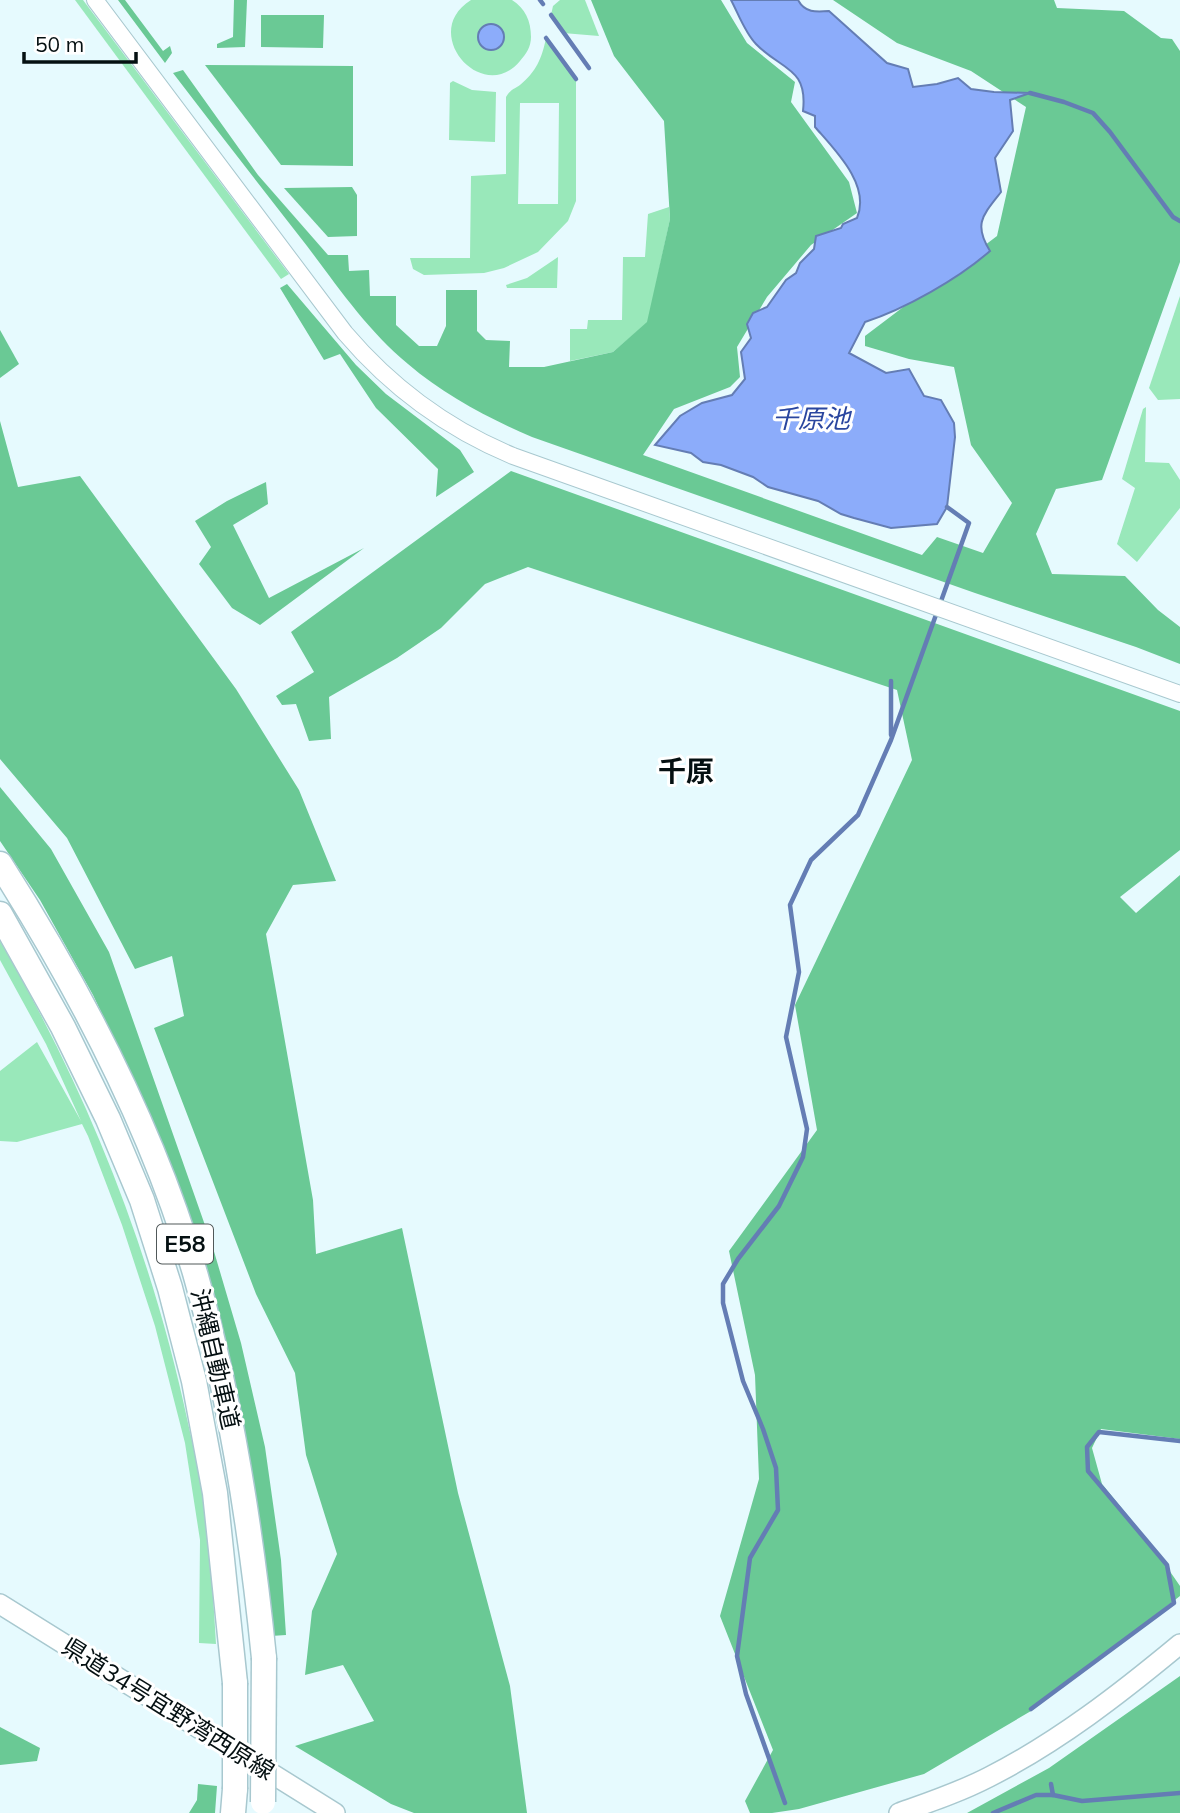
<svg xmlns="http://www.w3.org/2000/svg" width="1180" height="1813" font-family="Mulish,'Noto Sans JP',sans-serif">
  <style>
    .green { fill: #99e8ba; fill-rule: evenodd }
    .forest { fill: #6ac995 }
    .water { fill: #8cacfa; stroke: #647db4; stroke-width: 2 }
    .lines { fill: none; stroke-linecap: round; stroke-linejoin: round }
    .stream { stroke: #647db4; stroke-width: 4.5 }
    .tertiary-casing { stroke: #a8c8cf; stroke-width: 18 }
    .secondary-casing { stroke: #a8c8cf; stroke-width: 22 }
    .motorway-casing { stroke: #a8c8cf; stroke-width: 27 }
    .tertiary { stroke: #fff; stroke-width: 16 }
    .secondary { stroke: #fff; stroke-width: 19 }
    .motorway { stroke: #fff; stroke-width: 24 }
    .motorway-bridge-casing { stroke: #a8c8cf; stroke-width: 27; stroke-linecap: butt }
    .motorway-bridge { stroke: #fff; stroke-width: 24 }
    .labels { text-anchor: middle; stroke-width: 6; stroke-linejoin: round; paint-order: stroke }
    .shield { fill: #fff; stroke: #505859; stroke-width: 2 }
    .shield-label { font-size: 23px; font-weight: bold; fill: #051012 }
    .street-label { font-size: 24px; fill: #051012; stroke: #fff }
    .water-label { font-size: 26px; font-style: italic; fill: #2a469f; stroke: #fff }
    .quarter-label { font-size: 28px; font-weight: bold; fill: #051012; stroke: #fff }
  </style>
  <rect width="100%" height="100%" fill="#e6fafe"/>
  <g class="green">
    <path d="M 75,0 L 83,0 L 289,274 L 281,279 Z"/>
    <path d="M 471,0 L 512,0 C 525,8 531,21 531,37 C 531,47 526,54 520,61 C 483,106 418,33 471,0 Z"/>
    <path d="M 560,0 L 585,0 L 599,36 L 563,33 L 551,15 L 553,6 Z"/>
    <path d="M 546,38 L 576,79 L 576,201 L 568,221 L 538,252 L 504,268 L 484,273 L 424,275 L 413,269 L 410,258 L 470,258 L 471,176 L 506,174 L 506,97 C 510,90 514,89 520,85 C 536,72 542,58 546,38 ZM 520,103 L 559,103 L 558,204 L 518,204 Z"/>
    <path d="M 453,81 L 472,90 L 496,92 L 495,142 L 449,140 L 450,83 Z"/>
    <path d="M 669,207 L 670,219 L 648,322 L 613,352 L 570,361 L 570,329 L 587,329 L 588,320 L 622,320 L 623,257 L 645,257 L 648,214 Z"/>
    <path d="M 558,257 L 557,288 L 507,288 L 506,285 L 527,278 Z"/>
    <path d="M 1180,296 L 1180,399 L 1158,400 L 1149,388 Z"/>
    <path d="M 1146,407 L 1145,462 L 1169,463 L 1180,480 L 1180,508 L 1137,562 L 1117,544 L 1135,488 L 1122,479 L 1143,409 Z"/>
    <path d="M 0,941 C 88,1092 152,1253 188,1423 C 193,1446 199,1468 202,1491 C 210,1541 213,1593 216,1644 L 199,1643 L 200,1540 L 185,1443 L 155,1326 L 122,1225 L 88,1136 L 82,1124 L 17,1142 L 0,1141 L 0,1071 L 37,1042 L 81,1121 L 46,1044 L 0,960 Z"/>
  </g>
  <g class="forest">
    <path d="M 118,0 L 125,0 L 163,51 L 170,46 L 172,53 L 165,63 Z"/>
    <path d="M 234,0 L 247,0 L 245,47 L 217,48 L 217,44 L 233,37 Z"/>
    <path d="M 591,0 L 721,0 L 747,43 L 795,82 L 791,102 L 849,182 L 857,213 L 811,245 L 767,297 L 737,347 L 740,377 L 730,387 L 674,409 L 643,455 L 922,555 L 937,537 L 983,553 L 1012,503 L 971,445 L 954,367 L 909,359 L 865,346 L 865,336 L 997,236 L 1026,107 L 971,71 L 897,43 L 833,0 L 1054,0 L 1057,8 L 1124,11 L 1161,38 L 1172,39 L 1180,51 L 1180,262 L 1102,480 L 1056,489 L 1036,534 L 1052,574 L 1125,576 L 1158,610 L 1180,627 L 1180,664 L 1136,647 L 975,593 L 532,437 C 488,418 444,395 408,364 C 368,331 338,287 307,246 C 262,188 217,131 173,73 L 183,70 L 258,175 L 328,255 L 348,255 L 349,271 L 369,270 L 370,296 L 396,296 L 396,325 L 419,346 L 437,346 L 446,326 L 446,290 L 477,290 L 477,331 L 486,340 L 510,341 L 509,367 L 544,367 L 613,352 L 647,322 L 670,219 L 664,121 L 614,56 Z"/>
    <path d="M 261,15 L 324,15 L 323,48 L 261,47 Z"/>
    <path d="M 205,65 L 353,66 L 353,166 L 281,165 Z"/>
    <path d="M 352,187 L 357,195 L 357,236 L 328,237 L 284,188 Z"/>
    <path d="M 287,284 L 356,365 L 386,394 L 460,450 L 474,472 L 436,497 L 438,469 L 376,408 L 340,354 L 324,360 L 280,288 Z"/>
    <path d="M 0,330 L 19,364 L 0,378 Z"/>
    <path d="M 0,421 L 18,487 L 80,476 L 236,689 L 299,790 L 336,881 L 293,885 L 266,934 L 313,1200 L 316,1254 L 402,1228 L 458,1493 L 510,1686 L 527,1813 L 414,1813 L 391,1804 L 295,1746 L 374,1721 L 343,1665 L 305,1675 L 312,1611 L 337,1554 L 306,1455 L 295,1373 L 256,1294 L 154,1028 L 184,1016 L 172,956 L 135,969 L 67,838 L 0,759 Z"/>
    <path d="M 511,471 L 1180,711 L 1180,850 L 1120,897 L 1136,913 L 1180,875 L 1180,1439 L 1101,1429 L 1092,1448 L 1102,1484 L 1151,1544 L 1180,1586 L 1180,1596 L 1031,1711 L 924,1774 L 799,1809 L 772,1813 L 750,1813 L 745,1801 L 773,1750 L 720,1616 L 759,1479 L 755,1375 L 729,1251 L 817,1130 L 795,1005 L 912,760 L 897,690 L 528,567 L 485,584 L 441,628 L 397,658 L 329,697 L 331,739 L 309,741 L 296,704 L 282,705 L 276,696 L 314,672 L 291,632 Z"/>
    <path d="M 266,482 L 268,504 L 233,525 L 269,598 L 364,548 L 260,625 L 232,608 L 199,564 L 211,547 L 195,521 L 227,501 Z"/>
    <path d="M 0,787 L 51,849 L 109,952 L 213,1248 L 241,1343 L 265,1447 L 281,1560 L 286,1635 L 271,1636 L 146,1106 L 93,995 L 40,900 L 0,841 Z"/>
    <path d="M 1180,1676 L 1180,1813 L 967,1813 L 1049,1768 Z"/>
    <path d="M 0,1727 L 40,1748 L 37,1761 L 0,1765 Z"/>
    <path d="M 198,1784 L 217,1786 L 215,1813 L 189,1813 L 197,1800 Z"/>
  </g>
  <g class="water">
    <path d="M 731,0 L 798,0 C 805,13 816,12 829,11 L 887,63 L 908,69 L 913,87 L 937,84 L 958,78 L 971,89 L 994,92 L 1030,93 L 1010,100 L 1013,131 L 995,158 L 1001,192 C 983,215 973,224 990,251 C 958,279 905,309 865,322 L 849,353 L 886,373 L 909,369 L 924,396 L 941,400 L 954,423 L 955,437 L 947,507 L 937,524 L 891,528 L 854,518 L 841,514 L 818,501 L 768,487 L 753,477 L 721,465 L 703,462 L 691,453 L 655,445 L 680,416 L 702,403 L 732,395 L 745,379 L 741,352 L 751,338 L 747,324 L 753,313 L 767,307 L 786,280 L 796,273 L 800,263 L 814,249 L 816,236 L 841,228 L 843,224 L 857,218 C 871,185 835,150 815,127 L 815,116 L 803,111 C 808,67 781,70 756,44 C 745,33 738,13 731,0 Z"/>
    <circle cx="491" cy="37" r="13"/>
  </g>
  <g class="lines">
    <g class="stream">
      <path d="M 540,0 L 543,4"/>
      <path d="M 551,15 L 589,68"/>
      <path d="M 546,38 L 576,79"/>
      <path d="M 1030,93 L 1064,102 L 1093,113 L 1110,132 L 1173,217 L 1180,221"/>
      <path d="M 940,604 L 969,523 L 947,507"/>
      <path d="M 891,735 L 891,681"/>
      <path d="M 1031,1709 L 1174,1603 L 1167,1565 L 1088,1471 L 1087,1447 L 1099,1432 L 1180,1441"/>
      <path d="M 1051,1784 L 1053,1795"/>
      <path d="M 785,1803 L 746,1694 L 737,1656 L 750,1558 L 778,1510 L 776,1468 L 763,1429 L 743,1381 L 723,1303 L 723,1284 L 738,1259 L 779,1206 L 803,1157 L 807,1129 L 786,1037 L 799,972 L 790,905 L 811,860 L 858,815 L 891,740 L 937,612"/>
      <path d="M 993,1813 L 1036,1795 L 1053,1795 L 1082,1801 L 1180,1793"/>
    </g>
    <defs>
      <path id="tertiary" d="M 95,0 L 345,333 C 391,387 448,429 513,456 L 1180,694"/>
      <g id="secondary">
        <path d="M 0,1604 L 335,1813"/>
        <path d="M 899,1813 C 930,1802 960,1792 989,1777 C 1058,1742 1121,1693 1180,1644"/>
      </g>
      <g id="motorway">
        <path d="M 0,864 C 79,988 154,1132 195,1273 C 231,1399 251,1528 264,1658"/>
        <path d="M 0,914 L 63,1027 L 108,1119 L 142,1200 L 170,1288 L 194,1381 L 215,1493 L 235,1683"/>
        <path d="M 233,1813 L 235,1789"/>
      </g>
    </defs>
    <use href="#tertiary" class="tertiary-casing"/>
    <use href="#secondary" class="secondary-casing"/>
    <use href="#motorway" class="motorway-casing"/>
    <use href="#tertiary" class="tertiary"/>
    <use href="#secondary" class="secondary"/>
    <use href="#motorway" class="motorway"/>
    <defs>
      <g id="motorway-bridge">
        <path d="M 235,1789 L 235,1683"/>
        <path d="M 263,1802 L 264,1658"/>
      </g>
    </defs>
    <use href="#motorway-bridge" class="motorway-bridge-casing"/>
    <use href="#motorway-bridge" class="motorway-bridge"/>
  </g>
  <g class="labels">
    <rect class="shield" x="157" y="1224.5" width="56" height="39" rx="5"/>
    <g class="shield-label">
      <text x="185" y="1252">E58</text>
    </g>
    <g class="street-label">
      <text transform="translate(215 1359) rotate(77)" y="8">沖縄自動車道</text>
      <text transform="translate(168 1709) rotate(32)" y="8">県道34号宜野湾西原線</text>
    </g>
    <g class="water-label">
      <text x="811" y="428">千原池</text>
    </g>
    <g class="quarter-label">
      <text x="686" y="781">千原</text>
    </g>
  </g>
  <path d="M24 52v10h112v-10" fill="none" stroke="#051012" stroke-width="3.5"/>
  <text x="35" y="52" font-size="21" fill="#051012" stroke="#ffffff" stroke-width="5" paint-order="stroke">50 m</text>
</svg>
